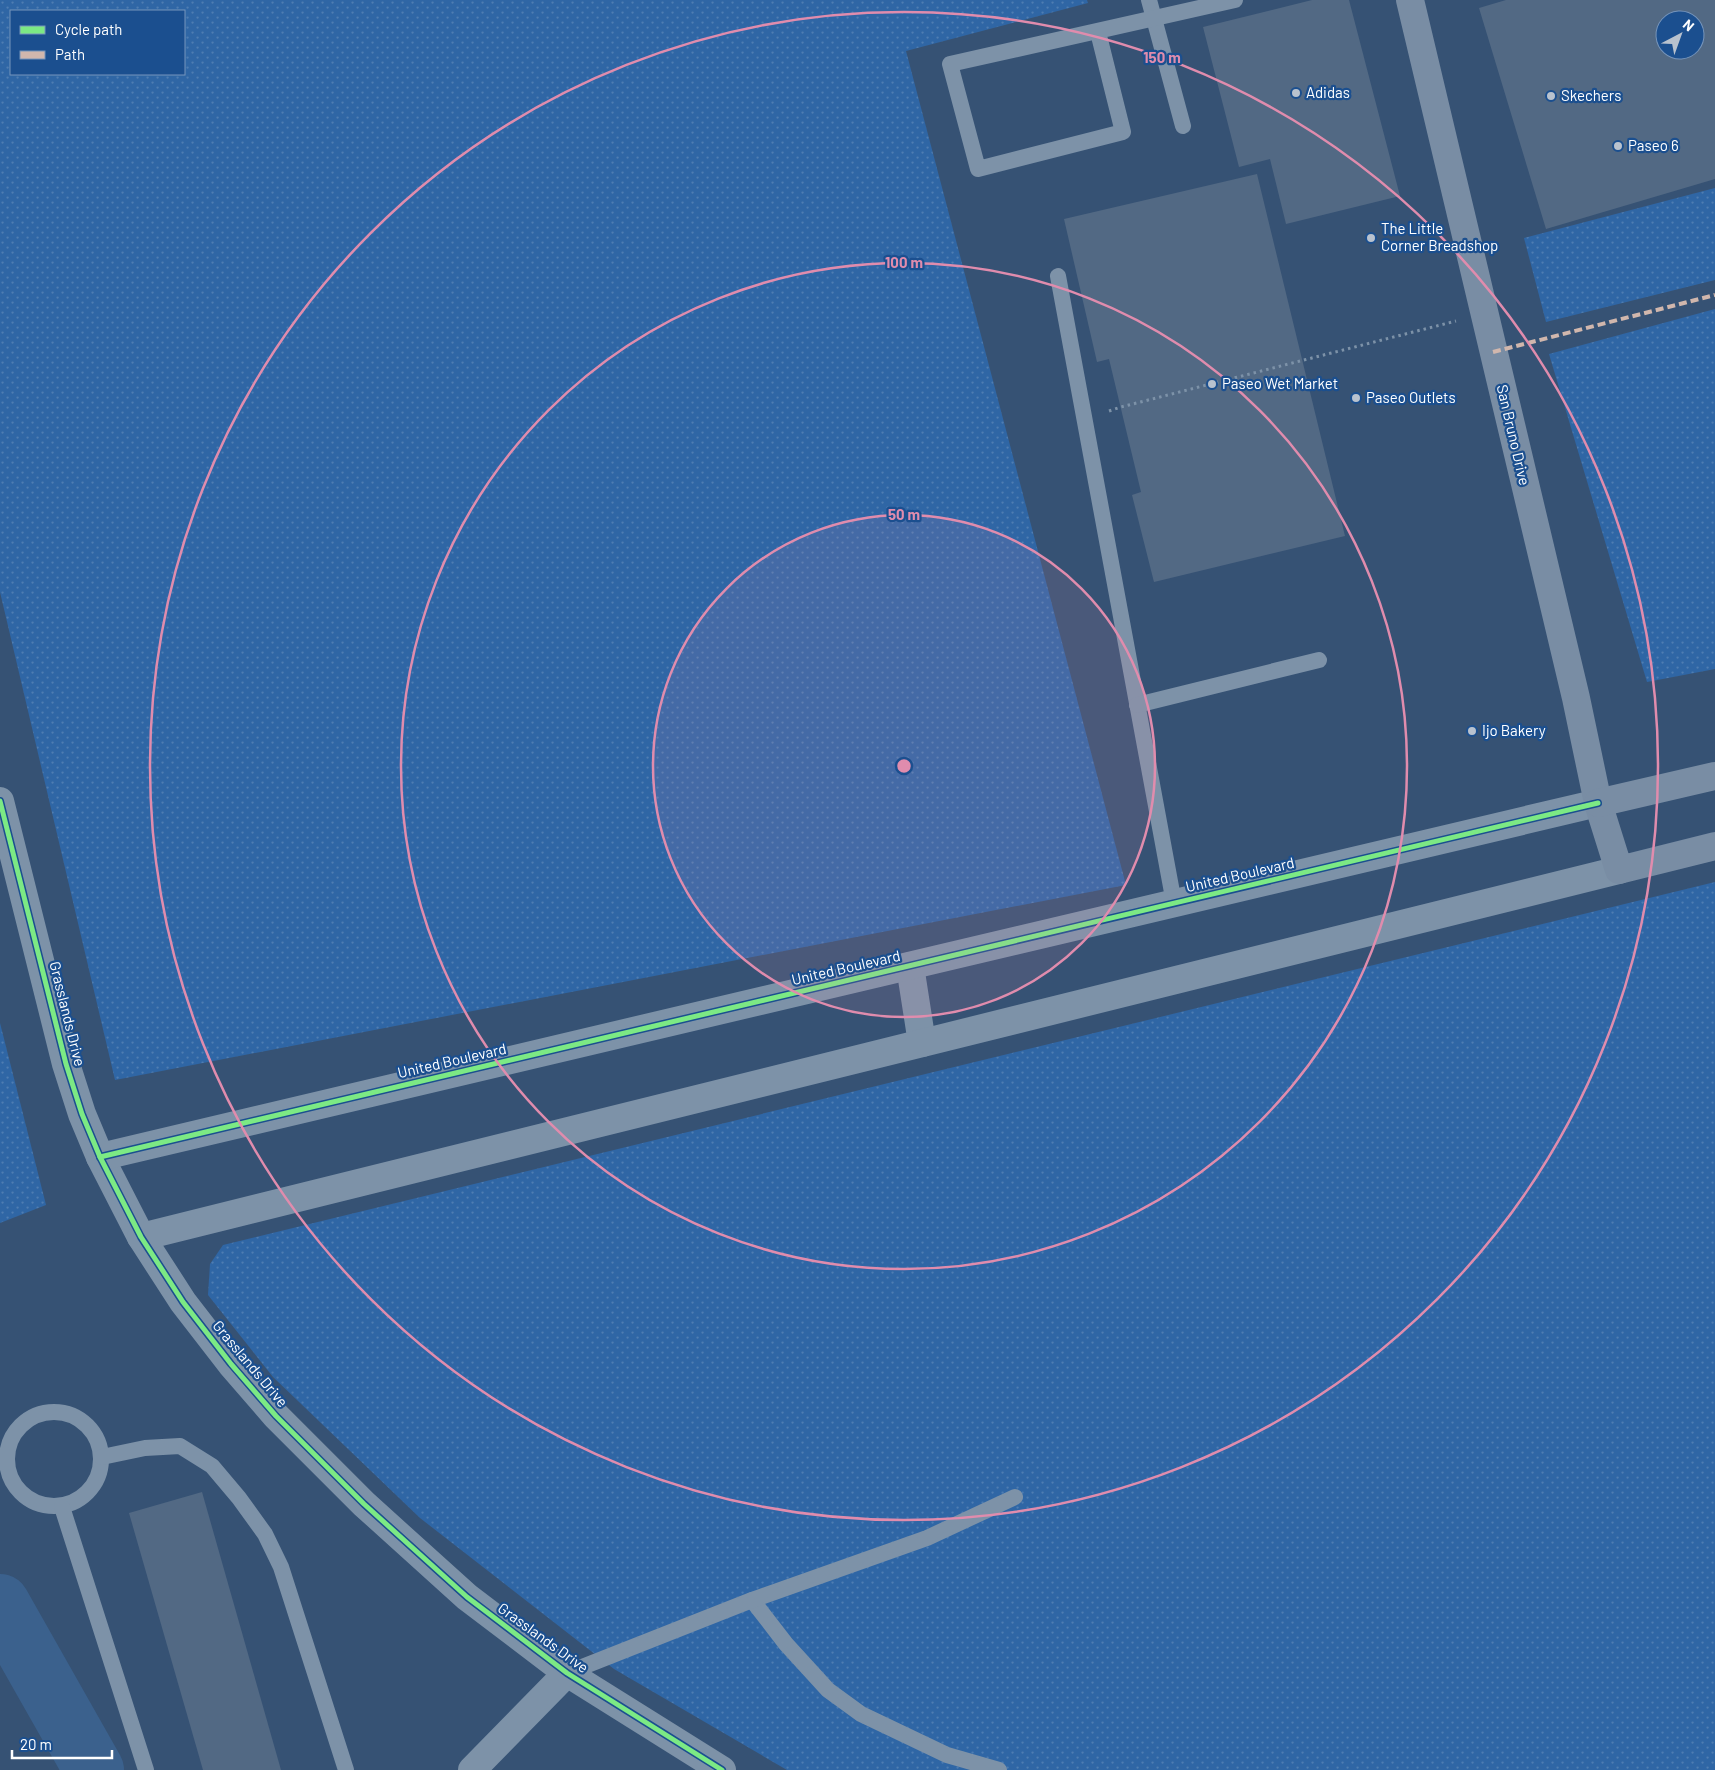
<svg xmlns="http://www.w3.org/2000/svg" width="1715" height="1770" font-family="Barlow,sans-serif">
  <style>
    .grass { fill: url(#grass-dots); fill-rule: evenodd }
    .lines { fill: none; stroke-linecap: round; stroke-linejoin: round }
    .river { stroke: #3b618d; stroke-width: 60 }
    .building { fill: #526984; fill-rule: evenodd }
    .path { stroke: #7d92a8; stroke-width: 3; stroke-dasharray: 2.5 4; stroke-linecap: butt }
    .service { stroke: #7d92a8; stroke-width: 16 }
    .minor { stroke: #7d92a8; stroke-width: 28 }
    .secondary { stroke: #798da4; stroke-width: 28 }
    .quiet { stroke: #d1b7ad; stroke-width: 4; stroke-dasharray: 8 4; stroke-linecap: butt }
    .cycleway-casing { stroke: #1b4f8f; stroke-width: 8 }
    .cycleway { stroke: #7ce984; stroke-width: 5 }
    .ring { fill: none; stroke: #e08cad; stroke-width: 2.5 }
    .poi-dot { fill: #b9c2ce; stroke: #1b4f8f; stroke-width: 2 }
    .labels { text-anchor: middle; stroke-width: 4.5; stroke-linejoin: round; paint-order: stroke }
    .poi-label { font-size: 15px; fill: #fff; stroke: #1b4f8f; text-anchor: start }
    .street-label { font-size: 15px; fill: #fff; stroke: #1b4f8f }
    .centre { fill: #e08cad; stroke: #1b4f8f; stroke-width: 2.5 }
    .ring-label { font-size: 15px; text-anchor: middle; font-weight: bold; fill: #e08cad; stroke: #1b4f8f; stroke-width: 4.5; stroke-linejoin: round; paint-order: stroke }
  </style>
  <defs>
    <pattern id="grass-dots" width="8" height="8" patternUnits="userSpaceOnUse" patternTransform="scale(1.25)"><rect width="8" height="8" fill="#2f66a5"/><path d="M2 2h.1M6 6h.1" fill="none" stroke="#4e7db2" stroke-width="1.8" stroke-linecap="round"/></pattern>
  </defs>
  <rect width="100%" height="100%" fill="#365274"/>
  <g class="grass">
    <path d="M 0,0 L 1087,0 L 1088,3 L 906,51 L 1126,885 L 115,1080 L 0,592 ZM 184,11 L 184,74 L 11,74 L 11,11 Z"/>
    <path d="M 1715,188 L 1715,280 L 1546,322 L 1524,238 Z"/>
    <path d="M 1715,309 L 1715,669 L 1647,682 L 1549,354 Z"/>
    <path d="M 1715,882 L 1715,1770 L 787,1770 L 614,1669 L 420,1518 L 273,1377 L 208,1295 L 210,1264 L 223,1245 Z"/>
    <path d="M 0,1023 L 46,1205 L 0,1223 Z"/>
  </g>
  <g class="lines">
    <path class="river" d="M 0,1604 L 94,1770"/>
  </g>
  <g class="building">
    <path d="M 1312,0 L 1349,0 L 1400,196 L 1286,224 L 1270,159 L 1239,167 L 1203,27 Z"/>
    <path d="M 1506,0 L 1715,0 L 1715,179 L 1546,229 L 1479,8 ZM 1665,20 L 1695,20 L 1695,50 L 1665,50 Z"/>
    <path d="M 1257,174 L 1345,536 L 1154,582 L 1132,495 L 1141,492 L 1109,359 L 1097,362 L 1064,219 Z"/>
    <path d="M 202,1492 L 281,1770 L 203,1770 L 129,1513 Z"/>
  </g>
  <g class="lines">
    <path class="path" d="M 1109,411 L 1121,407 L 1456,321"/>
    <g class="service">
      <path d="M 1149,0 L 1183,126"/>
      <path d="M 1098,32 L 1123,132 L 978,169 L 950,64 L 1235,0"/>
      <path d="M 1058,276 L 1174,903"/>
      <path d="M 1137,705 L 1319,660"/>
      <circle cx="54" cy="1459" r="47"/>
      <path d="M 102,1457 L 145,1448 L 180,1446 L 212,1466 L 239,1498 L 265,1534 L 281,1567 L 346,1770"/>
      <path d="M 62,1507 L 146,1770"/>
      <path d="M 752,1600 L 786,1644 L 828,1690 L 861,1714 L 947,1755 L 999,1770"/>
      <path d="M 567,1673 L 752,1600 L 927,1538 L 1015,1497"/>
    </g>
    <g class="minor">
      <path d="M 0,801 L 66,1064 L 82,1114 L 100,1157 L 141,1237 L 183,1302 L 231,1364 L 276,1416 L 364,1504 L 467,1597 L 567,1673 L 722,1770"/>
      <path d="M 910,966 L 922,1043"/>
      <path d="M 100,1157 L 1598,803"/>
      <path d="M 141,1237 L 1619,870"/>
      <path d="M 472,1770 L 567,1673"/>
    </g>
    <g class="secondary">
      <path d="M 1410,0 L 1576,698 L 1598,803 L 1619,870 L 1715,846"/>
      <path d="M 1598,803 L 1715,776"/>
    </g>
    <path class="quiet" d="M 1493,352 L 1715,295"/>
    <defs>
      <g id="cycleway">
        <path d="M 0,801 L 66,1064 L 82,1114 L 100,1157 L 141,1237 L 183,1302 L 231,1364 L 276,1416 L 364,1504 L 467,1597 L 567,1673 L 722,1770"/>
        <path d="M 100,1157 L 1598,803"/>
      </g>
    </defs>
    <use href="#cycleway" class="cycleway-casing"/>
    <use href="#cycleway" class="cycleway"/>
  </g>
  <circle cx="904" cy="766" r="251" fill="#e08cad" fill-opacity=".12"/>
  <g class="ring">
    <circle cx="904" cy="766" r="251"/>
    <circle cx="904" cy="766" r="503"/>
    <circle cx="904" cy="766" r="754"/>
  </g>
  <g class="poi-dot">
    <circle cx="1296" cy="93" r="5"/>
    <circle cx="1551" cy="96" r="5"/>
    <circle cx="1618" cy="146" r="5"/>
    <circle cx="1371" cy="238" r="5"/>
    <circle cx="1212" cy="384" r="5"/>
    <circle cx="1356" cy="398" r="5"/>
    <circle cx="1472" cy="731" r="5"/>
  </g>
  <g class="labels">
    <g class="poi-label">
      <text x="1306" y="98">Adidas</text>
      <text x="1561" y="101">Skechers</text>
      <text x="1628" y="151">Paseo 6</text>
      <text x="1381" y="234">The Little<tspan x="1381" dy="17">Corner Breadshop</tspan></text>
      <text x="1222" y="389">Paseo Wet Market</text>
      <text x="1366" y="403">Paseo Outlets</text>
      <text x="1482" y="736">Ijo Bakery</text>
    </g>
    <g class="street-label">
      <text transform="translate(1513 435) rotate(77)" y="5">San Bruno Drive</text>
      <text transform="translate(1240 875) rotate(-13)" y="5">United Boulevard</text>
      <text transform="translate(846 968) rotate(-13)" y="5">United Boulevard</text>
      <text transform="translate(67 1014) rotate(76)" y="5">Grasslands Drive</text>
      <text transform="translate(452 1061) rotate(-13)" y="5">United Boulevard</text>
      <text transform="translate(250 1364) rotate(50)" y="5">Grasslands Drive</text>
      <text transform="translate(543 1638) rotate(36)" y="5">Grasslands Drive</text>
    </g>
  </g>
  <circle cx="904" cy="766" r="8" class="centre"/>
  <g class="ring-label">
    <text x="1162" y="63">150 m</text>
    <text x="904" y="268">100 m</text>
    <text x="904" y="520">50 m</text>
  </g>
  <rect x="10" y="10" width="175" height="65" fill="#1b4f8f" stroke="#7695bc"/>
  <rect x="20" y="26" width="25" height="8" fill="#7ce984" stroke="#7695bc"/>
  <text x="55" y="35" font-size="15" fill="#ffffff">Cycle path</text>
  <rect x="20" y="51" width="25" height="8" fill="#d1b7ad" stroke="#7695bc"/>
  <text x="55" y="60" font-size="15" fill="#ffffff">Path</text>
  <g transform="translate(1680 35) rotate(41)"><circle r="24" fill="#1b4f8f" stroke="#7695bc"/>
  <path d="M0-4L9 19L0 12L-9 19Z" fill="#b9c2ce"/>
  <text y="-8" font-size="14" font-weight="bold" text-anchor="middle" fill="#ffffff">N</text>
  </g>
  <path d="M12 1750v8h100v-8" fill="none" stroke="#ffffff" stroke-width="2.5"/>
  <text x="20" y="1750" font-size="15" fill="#ffffff" stroke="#1b4f8f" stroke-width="4" paint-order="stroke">20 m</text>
</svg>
